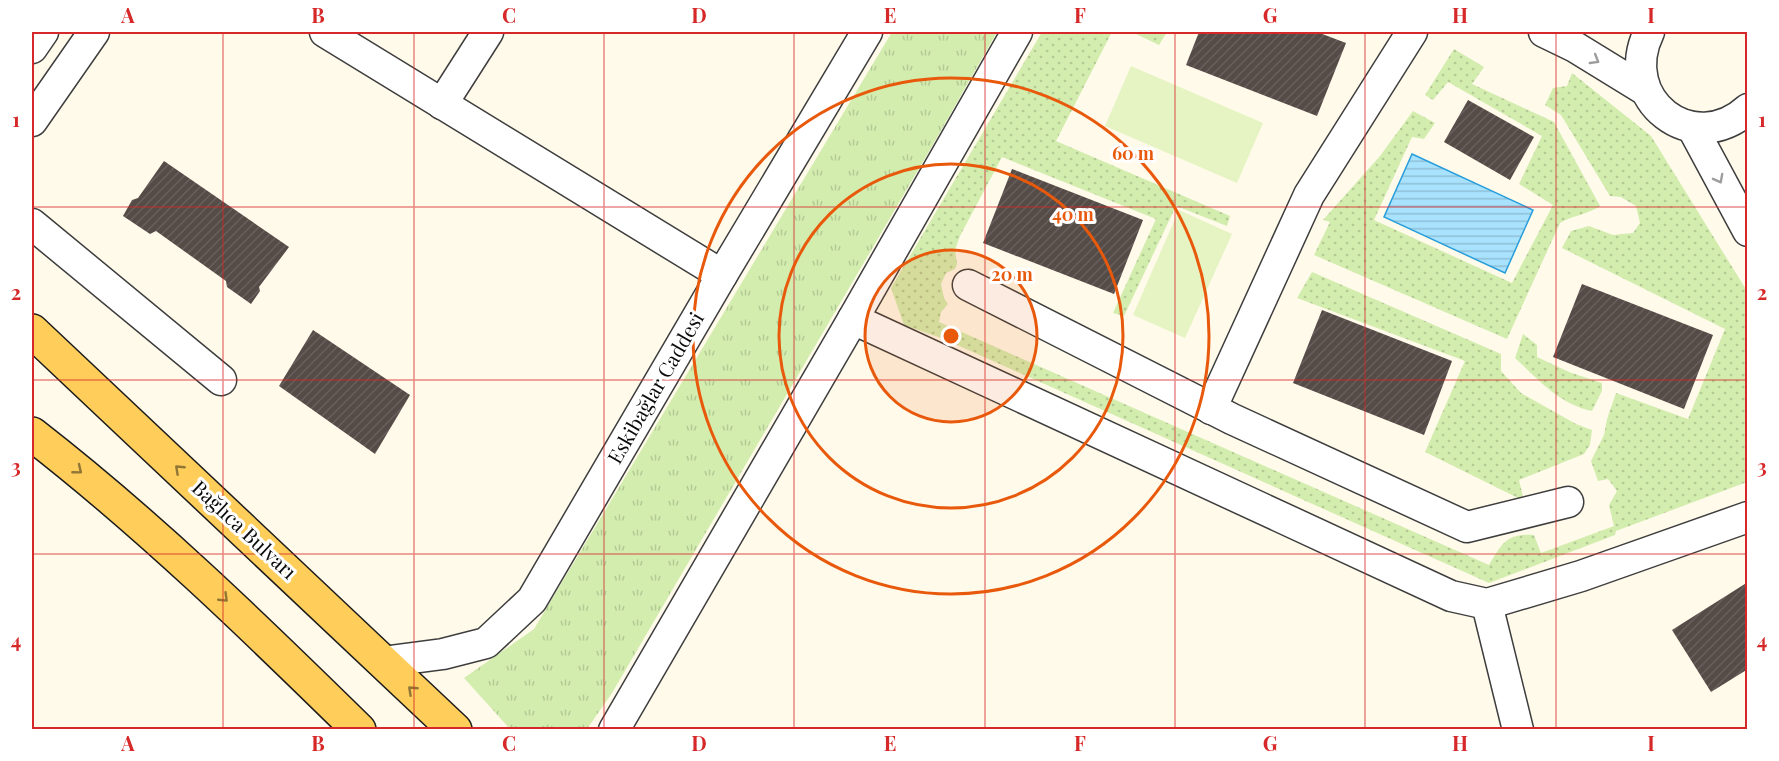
<svg xmlns="http://www.w3.org/2000/svg" width="1779" height="761" font-family="'Playfair Display',serif">
  <style>
    .grass { fill: url(#grass-dots) }
    .park { fill: url(#park-tufts) }
    .pitch { fill: #e5f4c2 }
    .water { fill: url(#water-rules); stroke: #279edb; stroke-width: 1.5 }
    .building { fill: url(#building-hatch) }
    .lines { fill: none; stroke-linecap: round; stroke-linejoin: round }
    .minor-casing { stroke: #3e3e3e; stroke-width: 33 }
    .major-casing { stroke: #1c1c1c; stroke-width: 36 }
    .minor { stroke: #fff; stroke-width: 30 }
    .major { stroke: #ffcd5a; stroke-width: 33 }
    .oneway { stroke: #9d9d9d }
    .oneway2 { stroke: #917636 }
    .grid { fill: none; stroke: #d62828; stroke-width: 1.5; stroke-opacity: 0.55 }
    .ring { fill: none; stroke: #e8590c; stroke-width: 3 }
    .labels { text-anchor: middle; stroke-width: 6; stroke-linejoin: round; paint-order: stroke }
    .street-label { font-size: 20px; fill: #0b0b0b; stroke: #fff }
    .centre { fill: #e8590c; stroke: #fff; stroke-width: 3 }
    .ring-label { font-size: 18px; text-anchor: middle; font-weight: bold; fill: #e8590c; stroke: #fff; stroke-width: 6; stroke-linejoin: round; paint-order: stroke }
    .neatline { fill: none; stroke: #d62828; stroke-width: 2 }
    .grid-label { font-size: 20px; text-anchor: middle; font-weight: bold; fill: #d62828 }
  </style>
  <defs>
    <pattern id="grass-dots" width="8" height="8" patternUnits="userSpaceOnUse" patternTransform="scale(1.5)"><rect width="8" height="8" fill="#d3edaf"/><path d="M2 2h.1M6 6h.1" fill="none" stroke="#b4ca95" stroke-width="1.8" stroke-linecap="round"/></pattern>
    <pattern id="park-tufts" width="24" height="20" patternUnits="userSpaceOnUse" patternTransform="scale(1.5)"><rect width="24" height="20" fill="#d3edaf"/><path d="M3 7l-1-3M5 7V3M7 7l1-3M15 17l-1-3M17 17v-4M19 17l1-3" fill="none" stroke="#b4ca95"/></pattern>
    <pattern id="water-rules" width="6" height="5" patternUnits="userSpaceOnUse" patternTransform="scale(1.5)"><rect width="6" height="5" fill="#a8e2fd"/><path d="M0 2.5h6" fill="none" stroke="#8fc1d8"/></pattern>
    <pattern id="building-hatch" width="6" height="6" patternUnits="userSpaceOnUse" patternTransform="scale(1.5)"><rect width="6" height="6" fill="#554b47"/><path d="M-1 1l2-2M0 6l6-6M5 7l2-2" fill="none" stroke="#68605d"/></pattern>
  </defs>
  <rect width="100%" height="100%" fill="#fffaea"/>
  <g class="grass">
    <path d="M 1042,32 L 1112,32 L 1056,141 L 1230,216 L 1227,226 L 1176,206 L 1124,316 L 1113,313 L 1156,219 L 1002,157 L 960,236 L 955,250 L 957,264 L 955,269 L 946,273 L 941,284 L 944,298 L 948,304 L 941,312 L 939,322 L 1489,565 C 1502,544 1506,533 1534,535 L 1541,553 L 1614,526 L 1609,505 L 1617,491 L 1608,479 L 1598,481 L 1591,461 L 1604,435 L 1607,419 L 1616,393 L 1688,419 L 1725,329 L 1562,248 L 1571,231 L 1589,226 L 1613,235 L 1633,233 L 1640,223 L 1636,206 L 1621,197 L 1610,196 L 1561,115 L 1545,105 L 1553,88 L 1567,86 L 1572,73 L 1651,136 L 1747,291 L 1747,482 L 1616,531 L 1615,535 L 1489,583 L 944,339 L 904,325 L 891,288 Z"/>
    <path d="M 1132,32 L 1167,32 L 1159,45 Z"/>
    <path d="M 1454,49 L 1484,67 L 1472,84 L 1554,122 L 1600,206 C 1587,215 1573,215 1560,223 L 1507,339 L 1314,255 L 1330,222 L 1323,220 L 1380,156 L 1413,111 L 1435,123 L 1424,139 L 1412,137 L 1374,220 L 1512,283 L 1553,205 L 1519,184 L 1542,136 L 1448,82 L 1433,100 L 1425,95 Z"/>
    <path d="M 1312,272 L 1501,354 L 1501,371 L 1521,393 L 1576,424 L 1592,430 L 1590,445 L 1584,454 L 1519,480 L 1524,501 L 1425,452 L 1465,361 L 1297,298 Z"/>
    <path d="M 1523,334 L 1537,345 L 1537,357 L 1569,372 L 1602,383 L 1602,391 L 1592,411 C 1559,404 1539,380 1515,358 Z"/>
  </g>
  <path class="park" d="M 892,32 L 997,32 L 931,148 L 612,693 L 587,729 L 510,729 L 464,678 L 534,629 Z"/>
  <g class="pitch">
    <path d="M 1131,66 L 1263,123 L 1237,183 L 1105,126 Z"/>
    <path d="M 1179,210 L 1232,234 L 1185,338 L 1133,315 Z"/>
  </g>
  <path class="water" d="M 1412,154 L 1533,210 L 1505,273 L 1384,217 Z"/>
  <g class="building">
    <path d="M 1199,32 L 1317,32 L 1346,43 L 1317,116 L 1186,65 Z"/>
    <path d="M 1468,100 L 1534,137 L 1510,180 L 1444,142 Z"/>
    <path d="M 164,161 L 289,247 L 259,287 L 260,291 L 251,304 L 227,287 L 226,281 L 156,231 L 150,234 L 123,216 L 132,200 L 138,198 Z"/>
    <path d="M 1012,169 L 1143,220 L 1114,294 L 983,243 Z"/>
    <path d="M 1582,284 L 1713,335 L 1684,409 L 1553,357 Z"/>
    <path d="M 1322,310 L 1452,361 L 1424,435 L 1293,383 Z"/>
    <path d="M 313,330 L 410,395 L 375,454 L 279,386 Z"/>
    <path d="M 1748,582 L 1748,669 L 1711,692 L 1672,630 Z"/>
  </g>
  <g class="lines">
    <defs>
      <g id="minor">
        <path d="M 325,32 L 722,275"/>
        <path d="M 1544,32 L 1575,47 L 1645,90"/>
        <path d="M 1649,32 C 1616,100 1693,159 1748,109"/>
        <path d="M 32,48 L 43,32"/>
        <path d="M 442,104 L 488,32"/>
        <path d="M 32,121 L 94,32"/>
        <path d="M 1692,127 L 1748,231"/>
        <path d="M 32,224 L 221,380"/>
        <path d="M 968,285 L 1232,419 L 1467,527 L 1568,502"/>
        <path d="M 853,319 L 1451,596 L 1487,604 L 1581,576 L 1748,517"/>
        <path d="M 1211,409 L 1309,195 L 1412,32"/>
        <path d="M 1487,604 L 1518,730"/>
        <path d="M 382,662 L 443,654 L 486,643 L 532,600 L 722,275 L 867,32"/>
        <path d="M 614,730 L 853,319 L 1017,32"/>
      </g>
      <g id="major">
        <path d="M 32,331 L 455,730"/>
        <path d="M 32,434 C 148,524 254,627 359,730"/>
      </g>
    </defs>
    <use href="#minor" class="minor-casing"/>
    <use href="#major" class="major-casing"/>
    <use href="#minor" class="minor"/>
    <use href="#major" class="major"/>
  </g>
  <defs><path id="oneway-chevron" d="M-2-3.5L2.5 0L-2 3.5" fill="none" stroke-width="1.6" stroke-linecap="round" stroke-linejoin="round" transform="scale(1.5)"/></defs>
  <g class="oneway">
    <use href="#oneway-chevron" transform="translate(1595 60) rotate(31)"/>
    <use href="#oneway-chevron" transform="translate(1719 179) rotate(62)"/>
  </g>
  <g class="oneway2">
    <use href="#oneway-chevron" transform="translate(179 469) rotate(-137)"/>
    <use href="#oneway-chevron" transform="translate(78 470) rotate(39)"/>
    <use href="#oneway-chevron" transform="translate(224 598) rotate(44)"/>
    <use href="#oneway-chevron" transform="translate(412 690) rotate(-137)"/>
  </g>
  <path class="grid" d="M 223,32 L 223,730M 414,32 L 414,730M 604,32 L 604,730M 794,32 L 794,730M 985,32 L 985,730M 1175,32 L 1175,730M 1365,32 L 1365,730M 1556,32 L 1556,730M 32,207 L 1748,207M 32,380 L 1748,380M 32,554 L 1748,554"/>
  <circle cx="951" cy="336" r="86" fill="#e8590c" fill-opacity=".12"/>
  <g class="ring">
    <circle cx="951" cy="336" r="86"/>
    <circle cx="951" cy="336" r="172"/>
    <circle cx="951" cy="336" r="258"/>
  </g>
  <g class="labels">
    <g class="street-label">
      <text transform="translate(656 388) rotate(-60)" y="7">Eskibağlar Caddesi</text>
      <text transform="translate(244 530) rotate(43)" y="7">Bağlıca Bulvarı</text>
    </g>
  </g>
  <circle cx="951" cy="336" r="9" class="centre"/>
  <g class="ring-label">
    <text x="1133" y="160">60 m</text>
    <text x="1073" y="221">40 m</text>
    <text x="1012" y="281">20 m</text>
  </g>
  <rect width="1779" height="761" fill="none" stroke="#ffffff" stroke-width="66"/>
  <rect x="33" y="33" width="1713" height="695" class="neatline"/>
  <g class="grid-label">
    <text x="128" y="23">A</text>
    <text x="318" y="23">B</text>
    <text x="509" y="23">C</text>
    <text x="699" y="23">D</text>
    <text x="890" y="23">E</text>
    <text x="1080" y="23">F</text>
    <text x="1270" y="23">G</text>
    <text x="1460" y="23">H</text>
    <text x="1651" y="23">I</text>
    <text x="16" y="127">1</text>
    <text x="1762" y="127">1</text>
    <text x="16" y="300">2</text>
    <text x="1762" y="300">2</text>
    <text x="16" y="474">3</text>
    <text x="1762" y="474">3</text>
    <text x="16" y="648">4</text>
    <text x="1762" y="648">4</text>
    <text x="128" y="751">A</text>
    <text x="318" y="751">B</text>
    <text x="509" y="751">C</text>
    <text x="699" y="751">D</text>
    <text x="890" y="751">E</text>
    <text x="1080" y="751">F</text>
    <text x="1270" y="751">G</text>
    <text x="1460" y="751">H</text>
    <text x="1651" y="751">I</text>
  </g>
</svg>
